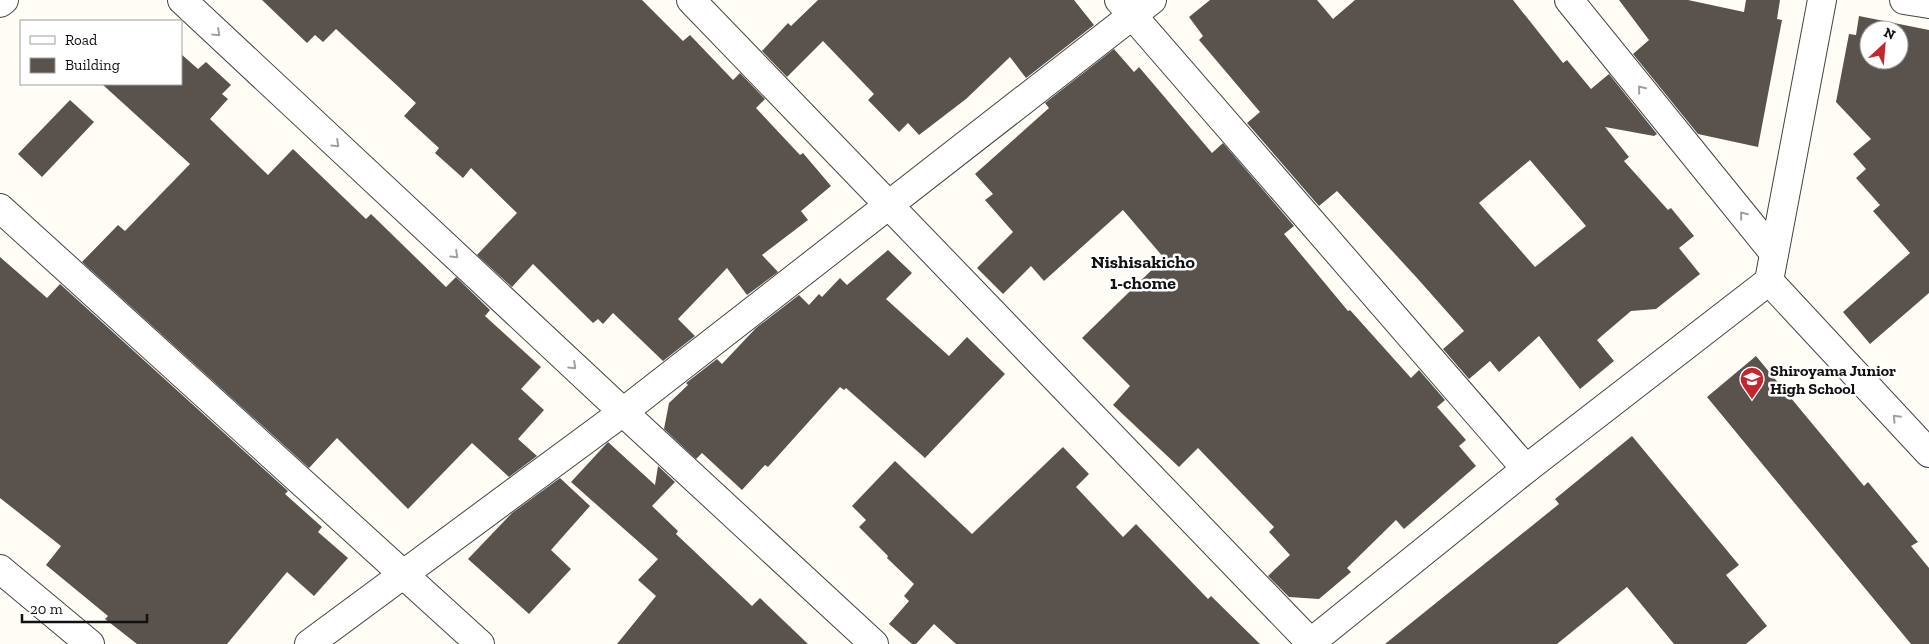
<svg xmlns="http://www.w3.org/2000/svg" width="1929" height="644" font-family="'Zilla Slab',serif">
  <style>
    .building { fill: #5a524d; fill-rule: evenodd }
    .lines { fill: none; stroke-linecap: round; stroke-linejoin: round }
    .minor-casing { stroke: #444; stroke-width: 30 }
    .minor { stroke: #fff; stroke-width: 28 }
    .oneway { stroke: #a0a0a0 }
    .labels { text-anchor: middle; stroke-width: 5; stroke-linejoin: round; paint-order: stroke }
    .poi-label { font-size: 16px; font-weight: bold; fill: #111; stroke: #fff; text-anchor: start }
    .neighbourhood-label { font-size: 18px; font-weight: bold; fill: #111; stroke: #fff }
  </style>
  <rect width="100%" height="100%" fill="#fffdf5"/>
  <g class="building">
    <path d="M 262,0 L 642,0 L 683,41 L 690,35 L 733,80 L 740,73 L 765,99 L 756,108 L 800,155 L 803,153 L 831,186 L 801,211 L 808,220 L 762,255 L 778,272 L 747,295 L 727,268 L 678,319 L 695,336 L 663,361 L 613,313 L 603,324 L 598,319 L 593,323 L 533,264 L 512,287 L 477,255 L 517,213 L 471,168 L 463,178 L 435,153 L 439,148 L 404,116 L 416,103 L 336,29 L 323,42 L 315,35 L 307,43 Z"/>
    <path d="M 818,0 L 1074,0 L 1094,25 L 1026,78 L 1010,57 L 966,99 L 919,135 L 908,123 L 899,132 L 868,100 L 874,94 L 823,41 L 787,77 L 762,51 L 788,23 L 791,26 Z"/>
    <path d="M 1210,0 L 1317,0 L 1333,19 L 1355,0 L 1513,0 L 1563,63 L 1567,60 L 1591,89 L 1609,74 L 1657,134 L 1654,136 L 1605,127 L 1629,157 L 1624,161 L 1668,210 L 1671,208 L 1694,236 L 1679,248 L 1700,274 L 1656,309 L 1631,311 L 1597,340 L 1614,361 L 1580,389 L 1539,336 L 1499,372 L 1490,361 L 1469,379 L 1443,349 L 1464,331 L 1417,278 L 1337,191 L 1319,206 L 1247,123 L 1260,112 L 1199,40 L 1203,36 L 1189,17 ZM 1530,160 L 1586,226 L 1535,267 L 1479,203 Z"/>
    <path d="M 1619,0 L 1688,0 L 1744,12 L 1746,0 L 1780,0 L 1777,19 L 1782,20 L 1758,147 L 1698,134 L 1633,54 L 1649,40 Z"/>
    <path d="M 1859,16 L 1929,30 L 1929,293 L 1870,344 L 1843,312 L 1910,253 L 1873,211 L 1880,205 L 1856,178 L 1866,169 L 1853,154 L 1871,139 L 1836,102 L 1849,34 L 1856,35 ZM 1869,30 L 1899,30 L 1899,60 L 1869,60 Z"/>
    <path d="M 1114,49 L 1134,72 L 1139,67 L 1212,153 L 1223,143 L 1294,226 L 1284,234 L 1348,311 L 1350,310 L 1411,378 L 1419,370 L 1445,400 L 1437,407 L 1466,440 L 1459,446 L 1476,466 L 1404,529 L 1396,520 L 1347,568 L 1351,572 L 1319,599 L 1289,597 L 1268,576 L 1290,555 L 1269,532 L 1274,527 L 1198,448 L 1179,467 L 1113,405 L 1130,386 L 1082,338 L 1164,258 L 1123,210 L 1044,281 L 1031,266 L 1003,294 L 977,268 L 1013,232 L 985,200 L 993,194 L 975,174 L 1049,108 L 1045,103 Z"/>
    <path d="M 181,54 L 198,69 L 206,62 L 231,85 L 222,94 L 228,99 L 210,119 L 268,175 L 293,149 L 366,219 L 371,214 L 446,287 L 456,277 L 490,310 L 485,316 L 541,367 L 521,389 L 544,410 L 518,439 L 537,456 L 509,477 L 472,443 L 408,509 L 337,438 L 309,468 L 82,262 L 118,225 L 125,231 L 190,164 L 102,84 L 181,84 Z"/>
    <path d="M 70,100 L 94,122 L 42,177 L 18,154 Z"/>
    <path d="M 888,250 L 912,273 L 886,299 L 949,356 L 967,337 L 1005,374 L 925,458 L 846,388 L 844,390 L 840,387 L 768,467 L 765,465 L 742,490 L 702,453 L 696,459 L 664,429 L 669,403 L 688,385 L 686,383 L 717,359 L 722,364 L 756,328 L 799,295 L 809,305 L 819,294 L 822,297 L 840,278 L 847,285 Z"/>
    <path d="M 0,257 L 47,298 L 60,284 L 288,491 L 285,494 L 322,527 L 318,532 L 348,558 L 314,596 L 287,572 L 227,644 L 137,644 L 105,619 L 108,616 L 46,565 L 61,546 L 0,498 Z"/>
    <path d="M 1756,356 L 1864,486 L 1868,482 L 1918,542 L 1911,546 L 1929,568 L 1929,644 L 1911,644 L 1707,397 Z"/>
    <path d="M 1632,436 L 1739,565 L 1726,575 L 1767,626 L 1746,644 L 1674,644 L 1627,587 L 1557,644 L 1385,644 L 1559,504 L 1555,499 Z"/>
    <path d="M 608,442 L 655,485 L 658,466 L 675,482 L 652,506 L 678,531 L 676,534 L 752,606 L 760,598 L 808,644 L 617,644 L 656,596 L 638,580 L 658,559 L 571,482 Z"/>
    <path d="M 1063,447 L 1089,474 L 1076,487 L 1123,537 L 1136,524 L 1208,599 L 1211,596 L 1260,644 L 956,644 L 934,624 L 916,644 L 912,644 L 889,624 L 909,601 L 904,596 L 914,584 L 887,558 L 888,556 L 859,527 L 866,520 L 852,506 L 895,461 L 972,534 Z"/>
    <path d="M 560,478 L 590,506 L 551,550 L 571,569 L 529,614 L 468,559 L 512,513 Z"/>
  </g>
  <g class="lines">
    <defs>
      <g id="minor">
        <path d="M 182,0 L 623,412 L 874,644"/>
        <path d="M 691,0 L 1311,643"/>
        <path d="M 1119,0 L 1526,469"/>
        <path d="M 1569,0 L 1774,253"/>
        <path d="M 1904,0 L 1929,4"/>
        <path d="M 0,3 L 4,0"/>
        <path d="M 0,208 L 480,644"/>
        <path d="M 1769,281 L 1929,453"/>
        <path d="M 0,569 L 90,644"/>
        <path d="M 309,644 L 623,412 L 1152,0"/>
        <path d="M 1309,644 L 1526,469 L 1769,281 L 1822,0"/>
      </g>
    </defs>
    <use href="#minor" class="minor-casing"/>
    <use href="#minor" class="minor"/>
  </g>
  <defs><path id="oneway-chevron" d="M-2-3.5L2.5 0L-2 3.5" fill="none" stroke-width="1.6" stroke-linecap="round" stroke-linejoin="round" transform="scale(1.25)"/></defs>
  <g class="oneway">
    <use href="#oneway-chevron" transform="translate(217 33) rotate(43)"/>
    <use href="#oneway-chevron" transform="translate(1641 89) rotate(-129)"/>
    <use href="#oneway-chevron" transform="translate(336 144) rotate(43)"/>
    <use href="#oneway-chevron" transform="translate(1743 215) rotate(-129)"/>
    <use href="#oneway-chevron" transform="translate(455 255) rotate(43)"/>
    <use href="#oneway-chevron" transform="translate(573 366) rotate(43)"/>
    <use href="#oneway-chevron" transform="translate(1896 418) rotate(-133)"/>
  </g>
  <defs>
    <symbol id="school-pin" viewBox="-11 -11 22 30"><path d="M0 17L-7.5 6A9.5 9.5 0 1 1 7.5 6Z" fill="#c4262e" stroke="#fff"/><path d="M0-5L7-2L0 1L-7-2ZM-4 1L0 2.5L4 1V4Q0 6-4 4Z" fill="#fff"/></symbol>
  </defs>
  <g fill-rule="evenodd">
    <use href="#school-pin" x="1738" y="365" width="28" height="38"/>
  </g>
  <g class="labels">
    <g class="poi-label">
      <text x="1770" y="376">Shiroyama Junior<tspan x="1770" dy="18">High School</tspan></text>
    </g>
    <g class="neighbourhood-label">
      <text x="1143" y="268">Nishisakicho<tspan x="1143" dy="21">1-chome</tspan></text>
    </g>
  </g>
  <rect x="20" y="20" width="162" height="65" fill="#ffffff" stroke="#a0a0a0"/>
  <rect x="30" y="36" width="25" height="8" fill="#ffffff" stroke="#a0a0a0"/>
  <text x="65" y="45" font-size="15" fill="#111111">Road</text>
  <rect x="30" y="58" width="25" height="15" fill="#5a524d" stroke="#a0a0a0"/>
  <text x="65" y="70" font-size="15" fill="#111111">Building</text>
  <g transform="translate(1884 45) rotate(26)"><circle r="24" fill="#ffffff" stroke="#a0a0a0"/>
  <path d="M0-4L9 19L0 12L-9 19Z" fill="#c4262e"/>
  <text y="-8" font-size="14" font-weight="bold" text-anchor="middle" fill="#111111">N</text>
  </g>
  <path d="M22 614v8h125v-8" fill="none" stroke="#111111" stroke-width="2.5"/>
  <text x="30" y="614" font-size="15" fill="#111111" stroke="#ffffff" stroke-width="4" paint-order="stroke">20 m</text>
</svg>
